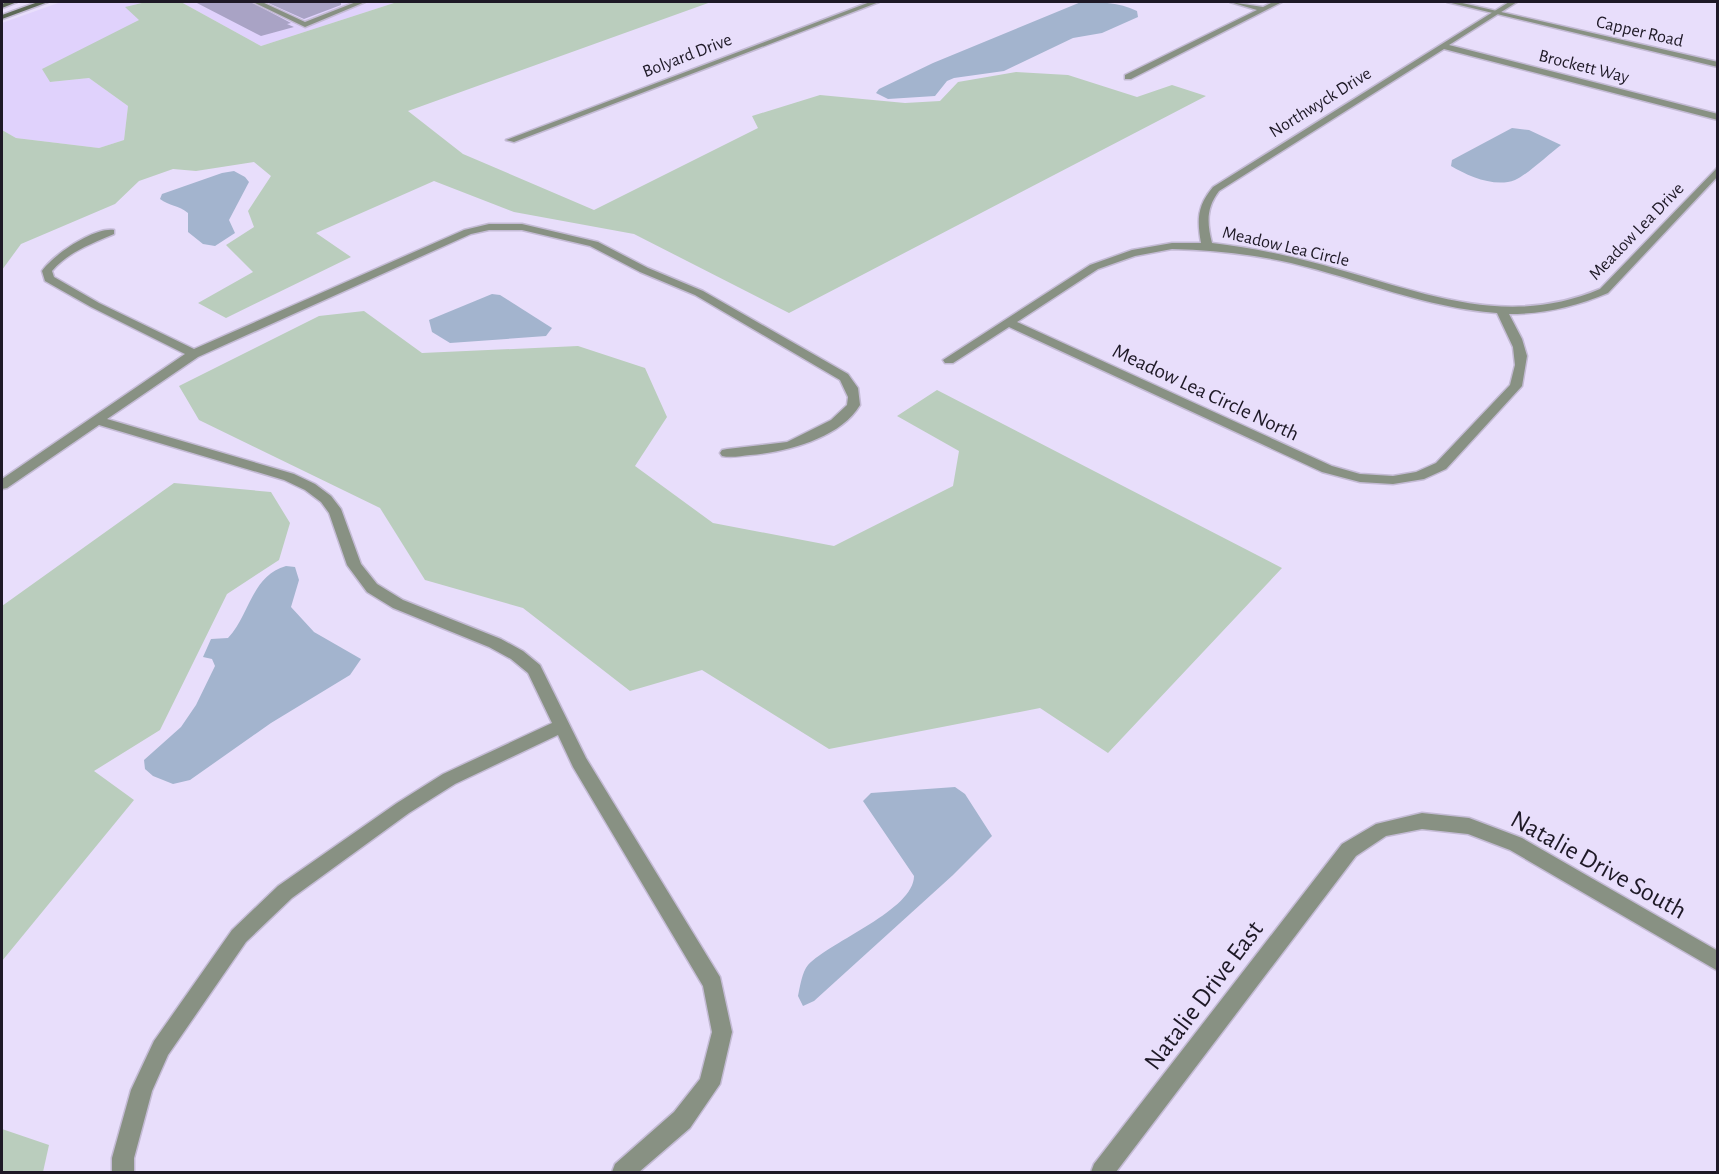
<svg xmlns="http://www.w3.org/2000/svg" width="1719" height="1174" font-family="'Alegreya Sans',sans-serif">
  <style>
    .built { fill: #e0d2fc }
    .green { fill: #bacdbd }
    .water { fill: #a3b4ce }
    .building { fill: #a9a3c5 }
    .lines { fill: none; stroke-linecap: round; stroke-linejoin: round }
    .service-casing { stroke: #c4bbd5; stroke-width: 3 }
    .minor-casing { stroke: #c4bbd5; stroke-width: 3 }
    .tertiary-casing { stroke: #c4bbd5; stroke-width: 3 }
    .secondary-casing { stroke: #c4bbd5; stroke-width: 3 }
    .service { fill: #889183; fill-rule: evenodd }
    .minor { fill: #889183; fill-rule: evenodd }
    .tertiary { fill: #889183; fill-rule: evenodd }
    .secondary { fill: #5d6956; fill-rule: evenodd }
    .labels { text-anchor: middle; stroke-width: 4.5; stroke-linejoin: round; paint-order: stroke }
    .far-street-label { font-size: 18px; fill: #1e1926; stroke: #e8defb }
    .street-label { font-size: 21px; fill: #1e1926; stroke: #e8defb }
    .near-street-label { font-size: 26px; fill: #1e1926; stroke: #e8defb }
  </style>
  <rect width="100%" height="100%" fill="#e8defb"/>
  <g class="built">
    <path d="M 61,2 L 146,2 L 126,7 L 140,19 L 51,82 L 89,78 L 128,106 L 124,140 L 99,148 L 16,138 L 2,130 L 2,23 Z"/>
    <path d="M 181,2 L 397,2 L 261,46 Z"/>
  </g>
  <g class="green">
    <path d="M 146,2 L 181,2 L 261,46 L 397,2 L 711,2 L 408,111 L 463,154 L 594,210 L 758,128 L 752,116 L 820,95 L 905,103 L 940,101 L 958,82 L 1016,72 L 1068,75 L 1137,97 L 1172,85 L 1206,96 L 789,313 L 634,234 L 514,212 L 434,181 L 316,233 L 351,257 L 226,318 L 198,303 L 253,272 L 226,245 L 254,227 L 248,211 L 271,176 L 254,162 L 196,171 L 173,169 L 139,181 L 115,204 L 21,244 L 2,270 L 2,130 L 16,138 L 99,148 L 124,140 L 128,106 L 89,78 L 50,82 L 42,69 L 139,20 L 125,7 Z"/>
    <path d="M 364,311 L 422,353 L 578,346 L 645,368 L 667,417 L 635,466 L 713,523 L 834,546 L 953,486 L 959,451 L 897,416 L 937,390 L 1282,568 L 1108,753 L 1040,708 L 829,749 L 702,670 L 630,691 L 523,608 L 425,580 L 380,508 L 199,420 L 179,386 L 319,316 Z"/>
    <path d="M 174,483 L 271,492 L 290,523 L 279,560 L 227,594 L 160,730 L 94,771 L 134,800 L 2,961 L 2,606 Z"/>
    <path d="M 2,1129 L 49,1145 L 43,1172 L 2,1172 Z"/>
  </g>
  <g class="water">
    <path d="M 1081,2 C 1101,2 1118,2 1137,11 L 1138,17 L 1102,33 L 1073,38 L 1004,71 L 954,78 L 947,81 L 935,96 L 888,99 L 876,93 L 879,89 L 933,63 Z"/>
    <path d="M 1512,128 L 1529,130 L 1561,145 C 1549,154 1527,175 1515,180 C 1495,188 1468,176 1451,166 L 1452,160 Z"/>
    <path d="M 234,171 L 245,177 L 249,182 L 229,220 L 235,233 L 215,246 L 203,244 L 188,232 L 188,213 C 179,205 169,206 160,199 L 162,194 L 222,173 Z"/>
    <path d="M 492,294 L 500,295 L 552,328 L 546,336 L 450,343 L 432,332 L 429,320 Z"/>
    <path d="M 286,566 L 295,567 L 299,580 L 291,607 L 314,632 L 361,659 L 350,675 L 271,723 L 190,780 L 173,784 L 153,776 L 145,769 L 144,760 L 181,727 L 196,705 L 215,666 L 212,659 L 203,657 L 211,639 L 228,638 C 250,615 251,576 286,566 Z"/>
    <path d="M 955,787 L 965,794 L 992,836 L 953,875 L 814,1001 L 803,1006 L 798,996 C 800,987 802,972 808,965 C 831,941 914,910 914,876 L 863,801 L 871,793 Z"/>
  </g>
  <g class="building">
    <path d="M 195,2 L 251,2 L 291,23 L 287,24 L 294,27 L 261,36 Z"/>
    <path d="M 266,2 L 341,2 L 341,5 L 304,19 Z"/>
  </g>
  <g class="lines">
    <defs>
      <g id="service">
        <path d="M 253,2 L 262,2 L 305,22 L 356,2 L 365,2 L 305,27 Z"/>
        <path d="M 489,224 L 522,224 L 598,242 L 648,268 L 703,291 L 848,374 L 858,388 L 860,405 C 841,438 786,452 750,455 C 741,456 731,458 722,456 L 720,453 L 722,450 L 727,449 L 787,442 L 831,420 L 847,405 L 848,397 L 840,380 L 695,295 L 640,272 L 590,246 L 522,230 L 489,230 L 471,234 L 198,357 L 107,419 L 294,474 L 315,484 L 331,496 L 341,509 L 361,564 L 377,584 L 403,600 L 501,639 L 523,651 L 540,665 L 586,758 L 720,977 L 732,1032 L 720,1084 L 690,1128 L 639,1172 L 612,1172 L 615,1164 L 674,1112 L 700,1079 L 712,1032 L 703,986 L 573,767 L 558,735 L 455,784 L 409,813 L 292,898 L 246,942 L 168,1055 L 152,1091 L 134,1158 L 134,1172 L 112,1172 L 112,1158 L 131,1090 L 154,1041 L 232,930 L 278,886 L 397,803 L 443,774 L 552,723 L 528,673 L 511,659 L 489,647 L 393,608 L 367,592 L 347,565 L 329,513 L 321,502 L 305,490 L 284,480 L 99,425 L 7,488 L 2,489 L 2,479 L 185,354 L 91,307 L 45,281 L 42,271 C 53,255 94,227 114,230 L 114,234 C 91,244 68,252 52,271 L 54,277 L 99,303 L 194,349 L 464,230 Z"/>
      </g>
      <g id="minor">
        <path d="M 870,2 L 879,2 L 514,142 L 506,140 Z"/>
        <path d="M 1230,2 L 1263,7 L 1273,2 L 1282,2 L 1131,79 L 1125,79 L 1125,75 L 1257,10 Z"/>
        <path d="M 1509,2 L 1517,2 L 1449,45 L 1718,114 L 1718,120 L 1444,49 L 1219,191 C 1206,208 1207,223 1212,243 C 1255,248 1296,257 1337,269 C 1428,294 1508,328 1600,289 L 1718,167 L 1718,176 L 1608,293 C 1575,307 1544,314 1509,314 L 1522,339 L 1527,356 L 1522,386 L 1446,469 L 1424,479 L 1393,484 L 1360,482 L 1322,472 L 1009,327 L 953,363 L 945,363 L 943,360 L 1090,265 L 1132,250 L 1172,243 L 1201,243 C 1197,220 1197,206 1213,187 ZM 1172,249 C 1213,250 1251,254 1291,263 C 1359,279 1426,308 1497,313 L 1513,347 L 1515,365 L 1510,385 L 1436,463 L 1416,472 L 1393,476 L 1360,474 L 1332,466 L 1017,322 L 1098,269 L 1135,256 Z"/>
        <path d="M 1422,813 L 1469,818 L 1522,838 L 1718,951 L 1718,971 L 1510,850 L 1468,834 L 1422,829 L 1386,836 L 1356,856 L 1116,1172 L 1091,1172 L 1094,1164 L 1342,844 L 1376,824 Z"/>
      </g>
      <path id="tertiary" d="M 1447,2 L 1458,2 L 1718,62 L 1718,67 Z"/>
      <g id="secondary">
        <path d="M 7,2 L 17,2 L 2,8 L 2,4 Z"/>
        <path d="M 38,2 L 48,2 L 2,19 L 2,15 Z"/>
      </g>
    </defs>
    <use href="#service" class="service-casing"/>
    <use href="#minor" class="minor-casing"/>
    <use href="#tertiary" class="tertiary-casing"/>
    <use href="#secondary" class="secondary-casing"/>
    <use href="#service" class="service"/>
    <use href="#minor" class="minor"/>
    <use href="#tertiary" class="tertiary"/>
    <use href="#secondary" class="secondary"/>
  </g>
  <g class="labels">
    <g class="far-street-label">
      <text transform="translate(1640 31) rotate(13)" y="6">Capper Road</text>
      <text transform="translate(687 55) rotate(-21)" y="6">Bolyard Drive</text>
      <text transform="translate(1584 66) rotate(14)" y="6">Brockett Way</text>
      <text transform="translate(1320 102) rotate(-32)" y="6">Northwyck Drive</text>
      <text transform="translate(1636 231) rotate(-46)" y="6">Meadow Lea Drive</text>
      <text transform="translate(1286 246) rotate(13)" y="6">Meadow Lea Circle</text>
    </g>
    <g class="street-label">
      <text transform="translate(1206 392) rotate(25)" y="7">Meadow Lea Circle North</text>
    </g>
    <g class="near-street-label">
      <text transform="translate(1599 864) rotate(29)" y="9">Natalie Drive South</text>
      <text transform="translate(1203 995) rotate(-53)" y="9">Natalie Drive East</text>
    </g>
  </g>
  <rect width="1719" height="1174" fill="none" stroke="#1e1926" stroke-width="6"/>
</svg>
